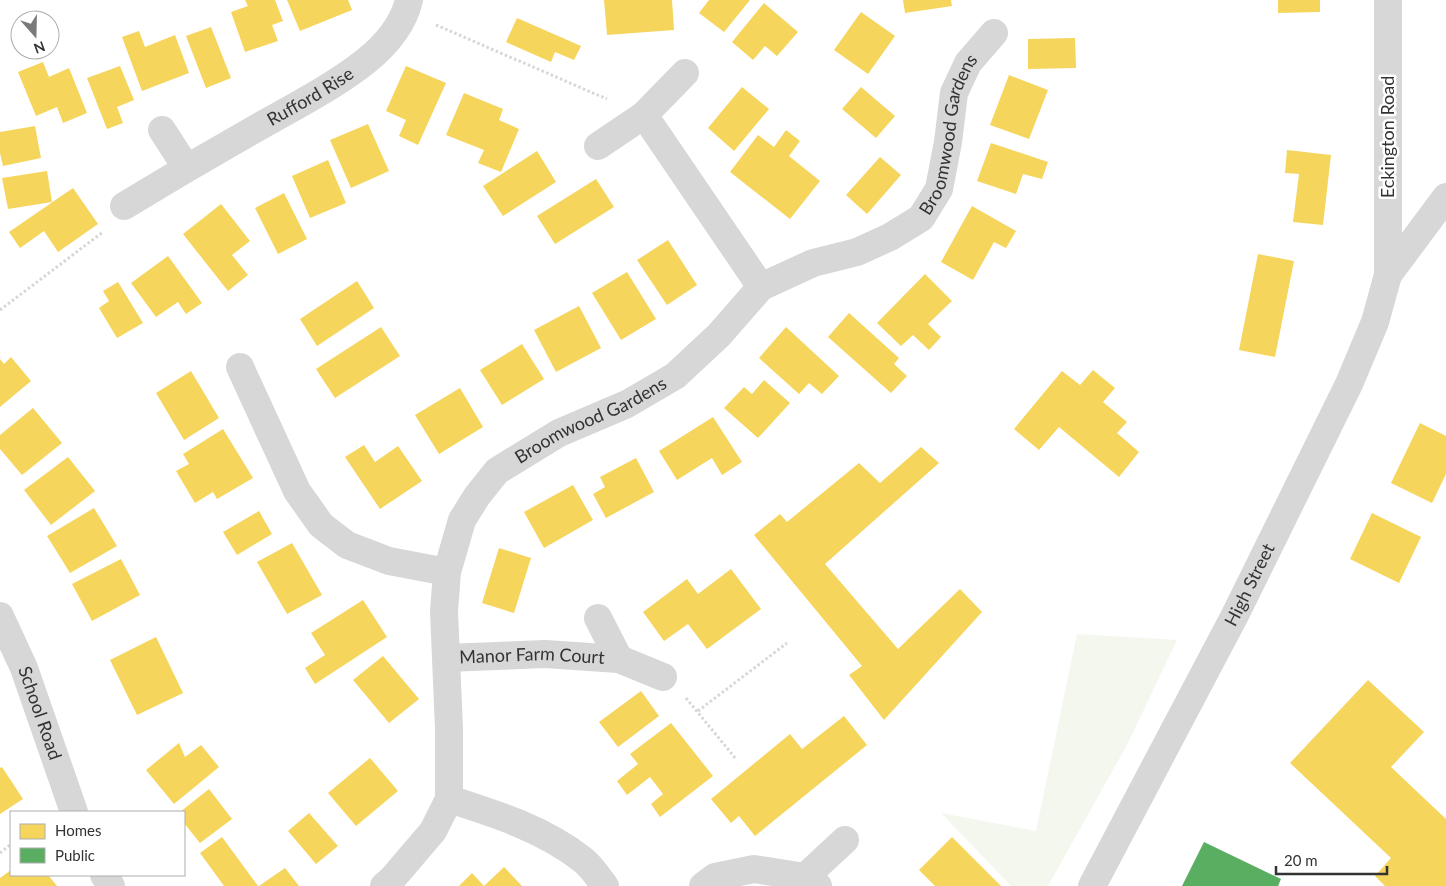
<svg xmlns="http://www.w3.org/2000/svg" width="1446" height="886" font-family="Lato,sans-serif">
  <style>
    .green { fill: #f4f7ee }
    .homes { fill: #f6d55c }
    .public { fill: #5aae61 }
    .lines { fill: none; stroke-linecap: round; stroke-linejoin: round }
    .path { stroke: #d7d7d7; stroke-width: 3; stroke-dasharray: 2.5 2.5; stroke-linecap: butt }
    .minor { stroke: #d7d7d7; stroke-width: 28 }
    .tertiary { stroke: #d7d7d7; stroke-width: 28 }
    .labels { text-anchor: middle; stroke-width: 5; stroke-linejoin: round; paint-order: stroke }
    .street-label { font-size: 18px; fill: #333; stroke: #fff }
  </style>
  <rect width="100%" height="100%" fill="#fff"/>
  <path class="green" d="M 1077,634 L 1177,640 L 1127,745 L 1048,886 L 1011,886 L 941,813 L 1036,831 Z"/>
  <g class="homes">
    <path d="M 245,0 L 275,0 L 283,21 L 272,25 L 278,41 L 245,52 L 231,12 L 248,6 Z"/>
    <path d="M 287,0 L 348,0 L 352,10 L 300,31 Z"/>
    <path d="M 604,0 L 672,0 L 674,30 L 607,35 Z"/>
    <path d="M 709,0 L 750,0 L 724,32 L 699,13 Z"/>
    <path d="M 903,0 L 951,0 L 952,6 L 905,13 Z"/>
    <path d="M 1278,0 L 1320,0 L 1320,12 L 1278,13 Z"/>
    <path d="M 764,3 L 798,32 L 777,56 L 765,46 L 753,60 L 732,42 Z"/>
    <path d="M 861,12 L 895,36 L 868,74 L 834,50 Z"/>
    <path d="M 517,18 L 581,46 L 574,60 L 555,52 L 551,62 L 506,42 Z"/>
    <path d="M 211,27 L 231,78 L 206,88 L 186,36 Z"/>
    <path d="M 139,31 L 145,47 L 175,35 L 189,73 L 142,91 L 122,37 Z"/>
    <path d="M 1075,38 L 1076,68 L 1028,69 L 1028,39 Z"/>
    <path d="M 43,62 L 49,77 L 69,68 L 87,113 L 63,123 L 57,107 L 36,116 L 18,72 Z"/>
    <path d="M 120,66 L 134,100 L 117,107 L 123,123 L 107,129 L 87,78 Z"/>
    <path d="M 406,66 L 446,83 L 418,145 L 399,136 L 406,120 L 386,111 Z"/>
    <path d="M 1009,75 L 1048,90 L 1029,139 L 990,125 Z"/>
    <path d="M 742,87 L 769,109 L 734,151 L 708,128 Z"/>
    <path d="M 861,87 L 895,116 L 876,138 L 842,109 Z"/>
    <path d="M 464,93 L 503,109 L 499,120 L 519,129 L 501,172 L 478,163 L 484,150 L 446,135 Z"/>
    <path d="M 368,124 L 389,171 L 351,188 L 330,140 Z"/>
    <path d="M 35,126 L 41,158 L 3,166 L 0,153 L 0,132 Z"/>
    <path d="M 786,130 L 800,141 L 789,156 L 820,181 L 790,219 L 730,172 L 758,135 L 774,147 Z"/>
    <path d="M 991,143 L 1048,162 L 1042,179 L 1023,174 L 1016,194 L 977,181 Z"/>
    <path d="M 1287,150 L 1331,155 L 1323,225 L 1293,222 L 1299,174 L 1285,173 Z"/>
    <path d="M 537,151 L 556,182 L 503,216 L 483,186 Z"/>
    <path d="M 880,157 L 901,175 L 867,214 L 846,195 Z"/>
    <path d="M 328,160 L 346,203 L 310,218 L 292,176 Z"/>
    <path d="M 47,171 L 52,202 L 8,209 L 2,178 Z"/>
    <path d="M 596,179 L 614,207 L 555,244 L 537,216 Z"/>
    <path d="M 73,188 L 98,224 L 58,252 L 44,231 L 20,248 L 9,232 Z"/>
    <path d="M 284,193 L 307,239 L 278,254 L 255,208 Z"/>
    <path d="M 221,204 L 250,241 L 232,255 L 248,275 L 228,291 L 183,234 Z"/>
    <path d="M 972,206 L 1016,231 L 1006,248 L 994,242 L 973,280 L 941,262 Z"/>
    <path d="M 668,240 L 697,285 L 667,305 L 637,260 Z"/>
    <path d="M 1258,254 L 1294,261 L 1275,357 L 1239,350 Z"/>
    <path d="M 168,256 L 202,303 L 186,314 L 178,302 L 156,317 L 131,283 Z"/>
    <path d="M 627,272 L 656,319 L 621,340 L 592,293 Z"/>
    <path d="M 925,274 L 952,301 L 928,324 L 941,337 L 929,350 L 913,335 L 901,346 L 877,323 Z"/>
    <path d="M 357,281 L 374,308 L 317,346 L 300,319 Z"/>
    <path d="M 118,282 L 143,323 L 117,338 L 99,308 L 109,301 L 103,291 Z"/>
    <path d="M 579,306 L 601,348 L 556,372 L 534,330 Z"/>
    <path d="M 849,313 L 899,358 L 894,364 L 907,376 L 891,393 L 828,337 Z"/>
    <path d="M 381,327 L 400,356 L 335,398 L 316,369 Z"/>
    <path d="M 786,327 L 839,376 L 822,394 L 809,383 L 799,394 L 759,358 Z"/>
    <path d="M 522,344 L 544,379 L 502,405 L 480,370 Z"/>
    <path d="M 11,357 L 31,381 L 0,407 L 0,359 L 4,364 Z"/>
    <path d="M 1093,370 L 1115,388 L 1103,402 L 1127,422 L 1117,433 L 1139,452 L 1119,477 L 1059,427 L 1039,450 L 1014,429 L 1062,371 L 1080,385 Z"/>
    <path d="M 191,371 L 219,418 L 184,440 L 156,393 Z"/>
    <path d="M 764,380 L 790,403 L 758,438 L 724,408 L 744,387 L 752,394 Z"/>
    <path d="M 460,388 L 483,427 L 439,454 L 415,415 Z"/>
    <path d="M 33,408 L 62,443 L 22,475 L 0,449 L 0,435 Z"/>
    <path d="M 713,417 L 742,462 L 722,475 L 712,458 L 677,480 L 659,451 Z"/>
    <path d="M 1420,423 L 1446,436 L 1446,474 L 1432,503 L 1391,483 Z"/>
    <path d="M 223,429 L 253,478 L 217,499 L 213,492 L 195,503 L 176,471 L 189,464 L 183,454 Z"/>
    <path d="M 364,445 L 375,462 L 398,446 L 422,481 L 380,509 L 345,457 Z"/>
    <path d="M 921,447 L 939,463 L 825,564 L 898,649 L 960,589 L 982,612 L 884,720 L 849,675 L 862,666 L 754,535 L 780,514 L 787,522 L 859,463 L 880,483 Z"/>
    <path d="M 68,457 L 95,491 L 51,525 L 24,490 Z"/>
    <path d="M 636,458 L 654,492 L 606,518 L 593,494 L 605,487 L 600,477 Z"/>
    <path d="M 573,485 L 593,520 L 544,548 L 524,512 Z"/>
    <path d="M 94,508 L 117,546 L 70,573 L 47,536 Z"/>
    <path d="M 259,511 L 272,534 L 237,555 L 223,532 Z"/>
    <path d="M 1372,513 L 1421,537 L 1399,583 L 1350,559 Z"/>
    <path d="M 292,543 L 322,595 L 287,614 L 257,562 Z"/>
    <path d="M 499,548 L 531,558 L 514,613 L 482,603 Z"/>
    <path d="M 121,559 L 140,595 L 92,621 L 72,584 Z"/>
    <path d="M 731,569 L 761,609 L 707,649 L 688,624 L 664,641 L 643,612 L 687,579 L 698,594 Z"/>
    <path d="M 363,600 L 387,637 L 315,684 L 305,668 L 325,655 L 311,633 Z"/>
    <path d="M 156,637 L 183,693 L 137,715 L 110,660 Z"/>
    <path d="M 383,656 L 419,699 L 389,723 L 353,680 Z"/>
    <path d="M 1368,680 L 1424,732 L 1391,767 L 1446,819 L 1446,886 L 1385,886 L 1375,876 L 1391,858 L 1290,763 Z"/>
    <path d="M 641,691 L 659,716 L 618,747 L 599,722 Z"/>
    <path d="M 844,716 L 867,745 L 755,836 L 739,816 L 731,823 L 711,799 L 790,734 L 802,749 Z"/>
    <path d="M 671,723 L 713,776 L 660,817 L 651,804 L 663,794 L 650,777 L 627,795 L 617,781 L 638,764 L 630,754 Z"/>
    <path d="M 179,743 L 185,757 L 201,745 L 219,767 L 174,804 L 146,770 Z"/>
    <path d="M 370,758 L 398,791 L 356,826 L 328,793 Z"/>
    <path d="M 2,767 L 23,799 L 0,814 L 0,768 Z"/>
    <path d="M 209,789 L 232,819 L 200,843 L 184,823 L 184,812 L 180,812 Z"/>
    <path d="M 309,813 L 338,846 L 316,864 L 288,831 Z"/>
    <path d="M 222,837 L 258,886 L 224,886 L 200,853 Z"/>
    <path d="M 952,837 L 1001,886 L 935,886 L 919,870 Z"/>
    <path d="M 504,867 L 522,886 L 484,886 Z"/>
    <path d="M 285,868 L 299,886 L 259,886 Z"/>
    <path d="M 11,870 L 11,875 L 48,875 L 57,886 L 0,886 L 0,878 Z"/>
    <path d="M 472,873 L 484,886 L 459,886 Z"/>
  </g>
  <path class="public" d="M 1204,842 L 1281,879 L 1278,886 L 1182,886 Z"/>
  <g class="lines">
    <g class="path">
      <path d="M 436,25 L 607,99"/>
      <path d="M 0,310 L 103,232"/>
      <path d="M 686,698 L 736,759"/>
      <path d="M 698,711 L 787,643"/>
      <path d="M 0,853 L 11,844"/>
    </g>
    <g class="minor">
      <path d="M 644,115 L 761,287"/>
      <path d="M 162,130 L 186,167"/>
      <path d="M 598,146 L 644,115 L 685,73"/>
      <path id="s1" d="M 124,206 C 170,178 216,151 262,125 C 296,106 336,85 366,61 C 386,45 403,25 409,0"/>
      <path d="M 240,367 L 297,491 L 321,525 L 347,545 L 389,561 L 447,572"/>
      <path id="s2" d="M 0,616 L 24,668 L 74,812"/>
      <path d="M 598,618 L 619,659"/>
      <path id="s3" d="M 446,658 L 545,654 L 619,659 L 663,677"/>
      <path d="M 449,799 C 496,814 544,829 583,860 C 591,866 598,877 605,886"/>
      <path d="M 104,875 L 111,886"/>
      <path d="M 805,877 L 845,840"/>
      <path id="s4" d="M 384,886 L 392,879 L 433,831 L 449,799 L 449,729 L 444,611 L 447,572 L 462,520 L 477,496 L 497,471 L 559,433 L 627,404 L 675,376 L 719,335 L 761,287 L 813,263 L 857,252 L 890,237 L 921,218 L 939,189 L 948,142 L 954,93 L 968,63 L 994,33"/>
      <path d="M 703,886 L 715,877 L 754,869 L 805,877 L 818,886"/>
    </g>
    <g class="tertiary">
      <path d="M 1388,275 L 1446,197"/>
      <path id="s5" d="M 1092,886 L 1235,615 L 1349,384 L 1375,322 L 1388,275 L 1388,0"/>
    </g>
  </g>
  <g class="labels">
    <g class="street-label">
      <text dy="6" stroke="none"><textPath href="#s1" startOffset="216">Rufford Rise</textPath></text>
      <text dy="6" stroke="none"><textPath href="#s4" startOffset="1042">Broomwood Gardens</textPath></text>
      <text transform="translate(1388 137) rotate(-90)" y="6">Eckington Road</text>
      <text dy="6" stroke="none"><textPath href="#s4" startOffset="558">Broomwood Gardens</textPath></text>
      <text dy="6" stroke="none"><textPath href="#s5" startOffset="340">High Street</textPath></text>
      <text dy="6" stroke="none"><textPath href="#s3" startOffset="86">Manor Farm Court</textPath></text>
      <text dy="6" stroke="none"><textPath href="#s2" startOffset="105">School Road</textPath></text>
    </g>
  </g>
  <rect x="10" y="811" width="175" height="65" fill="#ffffff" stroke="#adadad"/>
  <rect x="20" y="824" width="25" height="15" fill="#f6d55c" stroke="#adadad"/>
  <text x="55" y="836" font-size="15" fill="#333333">Homes</text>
  <rect x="20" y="848" width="25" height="15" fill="#5aae61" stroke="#adadad"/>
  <text x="55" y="861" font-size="15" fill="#333333">Public</text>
  <g transform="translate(35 35) rotate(160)"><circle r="24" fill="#ffffff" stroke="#adadad"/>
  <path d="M0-4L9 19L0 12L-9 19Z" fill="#7a7a7a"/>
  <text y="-8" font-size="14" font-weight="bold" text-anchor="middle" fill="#333333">N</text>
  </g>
  <path d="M1276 866v8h111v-8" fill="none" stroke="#333333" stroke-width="2.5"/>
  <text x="1284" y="866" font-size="15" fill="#333333" stroke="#ffffff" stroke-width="4" paint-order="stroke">20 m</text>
</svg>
